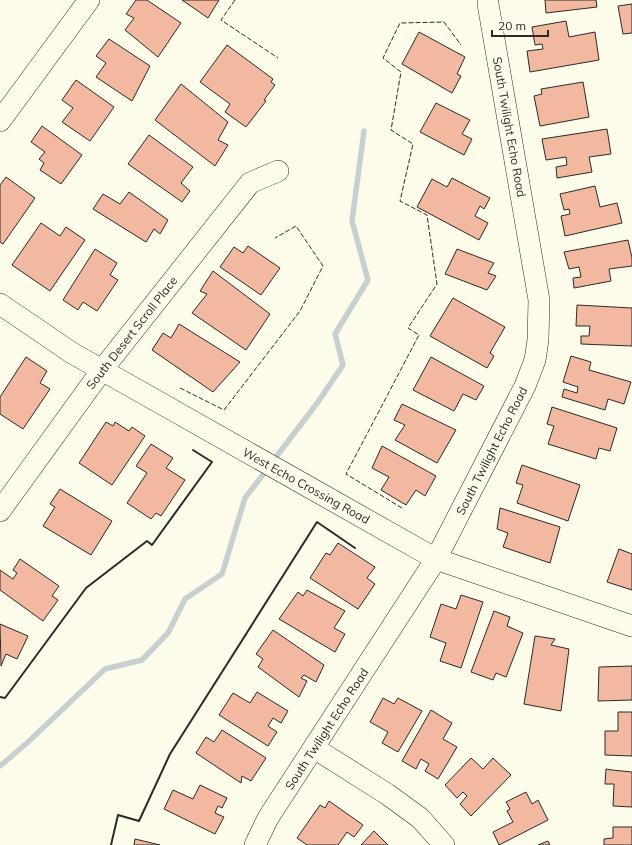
<svg xmlns="http://www.w3.org/2000/svg" width="632" height="845" font-family="Mulish,sans-serif">
  <style>
    .lines { fill: none; stroke-linecap: round; stroke-linejoin: round }
    .stream { stroke: #c7d0d0; stroke-width: 5.5 }
    .building { fill: #f2b8a0; stroke: #2b2b2b }
    .minor-casing { stroke: #2b2b2b; stroke-width: 22 }
    .minor { stroke: #fdfbea; stroke-width: 21 }
    .fence { stroke: #2b2b2b; stroke-width: 1; stroke-dasharray: 5 2; stroke-linecap: butt }
    .wall { stroke: #2b2b2b; stroke-width: 2 }
    .labels { text-anchor: middle; stroke-width: 3; stroke-linejoin: round; paint-order: stroke }
    .street-label { font-size: 12px; fill: #2b2b2b; stroke: #fdfbea }
  </style>
  <rect width="100%" height="100%" fill="#fdfbea"/>
  <g class="lines">
    <g class="stream">
      <path d="M 273,461 L 318,402 L 343,365 L 335,334 L 368,280 L 352,221 L 364,131"/>
      <path d="M 0,766 L 27,743 L 105,669 L 142,660 L 168,633 L 185,599 L 222,574 L 245,498 L 268,468"/>
    </g>
  </g>
  <g class="building">
    <path d="M 136,0 L 147,0 L 181,23 L 158,57 L 125,30 L 134,18 L 126,14 Z"/>
    <path d="M 182,0 L 219,0 L 208,18 Z"/>
    <path d="M 545,0 L 596,0 L 597,7 L 546,13 Z"/>
    <path d="M 632,4 L 632,33 L 623,34 L 618,6 Z"/>
    <path d="M 566,21 L 569,37 L 595,32 L 599,60 L 530,72 L 527,51 L 543,49 L 542,44 L 535,45 L 532,27 Z"/>
    <path d="M 419,32 L 465,57 L 457,74 L 461,76 L 452,93 L 402,64 Z"/>
    <path d="M 109,39 L 150,66 L 132,101 L 96,77 L 106,63 L 96,56 Z"/>
    <path d="M 227,45 L 273,79 L 271,82 L 275,85 L 264,100 L 266,101 L 246,127 L 225,112 L 230,104 L 200,82 Z"/>
    <path d="M 76,80 L 114,107 L 90,141 L 62,122 L 73,108 L 62,100 Z"/>
    <path d="M 583,82 L 589,117 L 540,126 L 534,96 L 542,94 L 541,89 Z"/>
    <path d="M 181,84 L 228,122 L 218,140 L 228,145 L 215,166 L 155,120 Z"/>
    <path d="M 436,103 L 470,120 L 462,134 L 472,139 L 464,155 L 420,132 Z"/>
    <path d="M 42,126 L 82,155 L 61,184 L 40,170 L 44,163 L 39,159 L 45,152 L 31,142 Z"/>
    <path d="M 607,129 L 611,154 L 589,157 L 592,172 L 557,178 L 556,167 L 567,165 L 566,157 L 546,160 L 542,139 Z"/>
    <path d="M 149,135 L 193,167 L 181,183 L 190,191 L 182,202 L 128,164 Z"/>
    <path d="M 6,177 L 35,198 L 3,244 L 0,242 L 0,185 Z"/>
    <path d="M 452,178 L 490,198 L 484,209 L 480,206 L 475,216 L 488,223 L 479,240 L 417,207 L 432,179 L 447,187 Z"/>
    <path d="M 595,186 L 600,207 L 617,203 L 622,223 L 565,236 L 561,216 L 570,214 L 569,209 L 564,210 L 560,194 Z"/>
    <path d="M 129,192 L 168,220 L 160,234 L 154,229 L 146,242 L 93,209 L 103,194 L 120,204 Z"/>
    <path d="M 41,223 L 60,236 L 66,227 L 85,240 L 50,291 L 12,265 Z"/>
    <path d="M 628,240 L 632,258 L 632,266 L 609,269 L 611,281 L 574,288 L 573,278 L 581,277 L 579,267 L 569,269 L 564,252 Z"/>
    <path d="M 248,246 L 280,268 L 261,295 L 220,267 L 234,247 L 243,253 Z"/>
    <path d="M 95,249 L 117,263 L 110,275 L 118,280 L 97,311 L 83,302 L 78,310 L 63,300 Z"/>
    <path d="M 457,249 L 494,263 L 488,273 L 496,276 L 487,290 L 445,274 Z"/>
    <path d="M 213,271 L 270,314 L 246,350 L 192,313 L 207,294 L 200,291 Z"/>
    <path d="M 453,298 L 505,327 L 490,353 L 494,356 L 487,368 L 430,336 Z"/>
    <path d="M 577,305 L 632,308 L 632,346 L 581,344 L 581,336 L 589,336 L 590,326 L 576,326 Z"/>
    <path d="M 179,324 L 240,362 L 213,392 L 152,350 L 163,333 L 171,338 Z"/>
    <path d="M 571,356 L 591,362 L 589,370 L 631,382 L 624,404 L 608,399 L 605,410 L 562,397 L 564,389 L 577,393 L 578,387 L 563,382 Z"/>
    <path d="M 26,357 L 47,371 L 40,383 L 50,389 L 23,429 L 0,414 L 0,397 Z"/>
    <path d="M 431,357 L 484,386 L 476,400 L 463,394 L 454,411 L 413,390 Z"/>
    <path d="M 402,404 L 456,430 L 437,463 L 395,440 L 405,425 L 394,420 Z"/>
    <path d="M 552,407 L 617,428 L 610,451 L 599,448 L 596,459 L 548,444 L 554,426 L 547,424 Z"/>
    <path d="M 106,422 L 113,426 L 115,422 L 129,431 L 132,427 L 145,436 L 112,485 L 79,463 Z"/>
    <path d="M 151,444 L 173,458 L 166,468 L 185,480 L 161,516 L 156,513 L 151,519 L 127,503 L 147,473 L 136,466 Z"/>
    <path d="M 382,446 L 436,476 L 425,496 L 416,490 L 406,505 L 381,490 L 389,477 L 372,468 Z"/>
    <path d="M 522,465 L 580,485 L 568,521 L 517,503 L 523,485 L 516,483 Z"/>
    <path d="M 60,489 L 112,521 L 91,555 L 43,526 L 55,507 L 50,504 Z"/>
    <path d="M 500,508 L 560,527 L 550,563 L 503,547 L 508,533 L 497,529 Z"/>
    <path d="M 338,543 L 375,567 L 367,578 L 375,584 L 358,609 L 310,578 L 326,553 L 330,555 Z"/>
    <path d="M 619,549 L 632,554 L 632,590 L 607,582 Z"/>
    <path d="M 20,559 L 59,586 L 52,596 L 58,600 L 43,621 L 0,590 L 0,570 L 13,579 L 17,573 L 13,570 Z"/>
    <path d="M 307,590 L 345,611 L 334,628 L 345,634 L 335,652 L 279,619 L 298,592 L 303,596 Z"/>
    <path d="M 461,595 L 483,602 L 461,668 L 440,661 L 446,643 L 430,637 L 441,604 L 456,609 Z"/>
    <path d="M 494,611 L 510,617 L 507,626 L 523,633 L 506,677 L 496,673 L 493,680 L 471,672 Z"/>
    <path d="M 0,624 L 28,636 L 17,659 L 6,654 L 1,666 Z"/>
    <path d="M 273,630 L 324,665 L 316,682 L 304,675 L 301,678 L 307,681 L 299,697 L 258,667 L 263,659 L 256,654 Z"/>
    <path d="M 535,636 L 555,639 L 551,645 L 569,649 L 561,711 L 524,704 Z"/>
    <path d="M 632,666 L 632,700 L 598,701 L 599,667 Z"/>
    <path d="M 257,692 L 288,711 L 281,723 L 273,718 L 268,726 L 277,732 L 268,746 L 219,715 L 233,693 L 250,703 Z"/>
    <path d="M 383,698 L 394,704 L 398,698 L 422,711 L 398,752 L 382,743 L 388,732 L 370,722 Z"/>
    <path d="M 431,710 L 452,723 L 443,739 L 457,747 L 438,779 L 425,771 L 429,764 L 421,759 L 416,769 L 402,761 Z"/>
    <path d="M 618,712 L 632,712 L 632,756 L 605,755 L 605,731 L 618,731 Z"/>
    <path d="M 222,730 L 266,758 L 251,781 L 242,776 L 241,783 L 196,753 L 206,737 L 214,742 Z"/>
    <path d="M 471,758 L 483,769 L 493,758 L 511,775 L 471,816 L 460,804 L 467,796 L 463,792 L 457,798 L 445,785 Z"/>
    <path d="M 606,769 L 612,770 L 632,772 L 632,807 L 613,806 L 614,784 L 605,784 Z"/>
    <path d="M 200,785 L 227,798 L 222,808 L 218,806 L 215,813 L 224,817 L 215,834 L 164,809 L 173,790 L 193,799 Z"/>
    <path d="M 526,792 L 532,804 L 538,800 L 548,820 L 499,845 L 493,832 L 513,822 L 507,811 L 510,809 L 506,802 Z"/>
    <path d="M 329,801 L 363,825 L 354,837 L 347,832 L 338,845 L 307,845 L 297,838 L 320,805 L 325,808 Z"/>
    <path d="M 613,827 L 632,827 L 632,845 L 604,845 L 604,839 L 613,838 Z"/>
    <path d="M 374,831 L 388,845 L 361,845 Z"/>
    <path d="M 135,839 L 160,845 L 134,845 Z"/>
    <path d="M 548,841 L 550,845 L 538,845 Z"/>
  </g>
  <g class="lines">
    <defs>
      <g id="minor">
        <path d="M 0,121 L 89,0"/>
        <path d="M 0,304 L 72,353 L 102,370 L 436,559 L 632,626"/>
        <path d="M 0,511 L 102,370 L 250,183 L 278,171"/>
        <path d="M 314,748 L 387,794 L 420,818 L 444,845"/>
        <path d="M 255,845 L 268,818 L 436,559 L 525,386 L 535,360 L 538,340 L 539,300 L 488,4"/>
      </g>
    </defs>
    <use href="#minor" class="minor-casing"/>
    <use href="#minor" class="minor"/>
    <g class="fence">
      <path d="M 235,0 L 221,20 L 278,58"/>
      <path d="M 180,388 L 224,410 L 300,311 L 323,266 L 296,226 L 275,238"/>
      <path d="M 402,508 L 346,474 L 419,335 L 408,328 L 437,284 L 427,215 L 400,201 L 413,144 L 391,130 L 401,72 L 383,58 L 400,23 L 444,22 L 461,45"/>
    </g>
    <g class="wall">
      <path d="M 0,697 L 5,698 L 86,588 L 147,541 L 152,545 L 212,462 L 193,450"/>
      <path d="M 111,845 L 118,815 L 139,821 L 170,754 L 317,522 L 355,548"/>
    </g>
  </g>
  <g class="labels">
    <g class="street-label">
      <text transform="translate(509 127) rotate(80)" y="4">South Twilight Echo Road</text>
      <text transform="translate(132 333) rotate(-52)" y="4">South Desert Scroll Place</text>
      <text transform="translate(492 451) rotate(-63)" y="4">South Twilight Echo Road</text>
      <text transform="translate(306 486) rotate(29)" y="4">West Echo Crossing Road</text>
      <text transform="translate(327 729) rotate(-57)" y="4">South Twilight Echo Road</text>
    </g>
  </g>
  <path d="M492 30v6h56v-6" fill="none" stroke="#2b2b2b" stroke-width="2"/>
  <text x="498" y="30" font-size="12" fill="#2b2b2b" stroke="#fdfbea" stroke-width="3" paint-order="stroke">20 m</text>
</svg>
